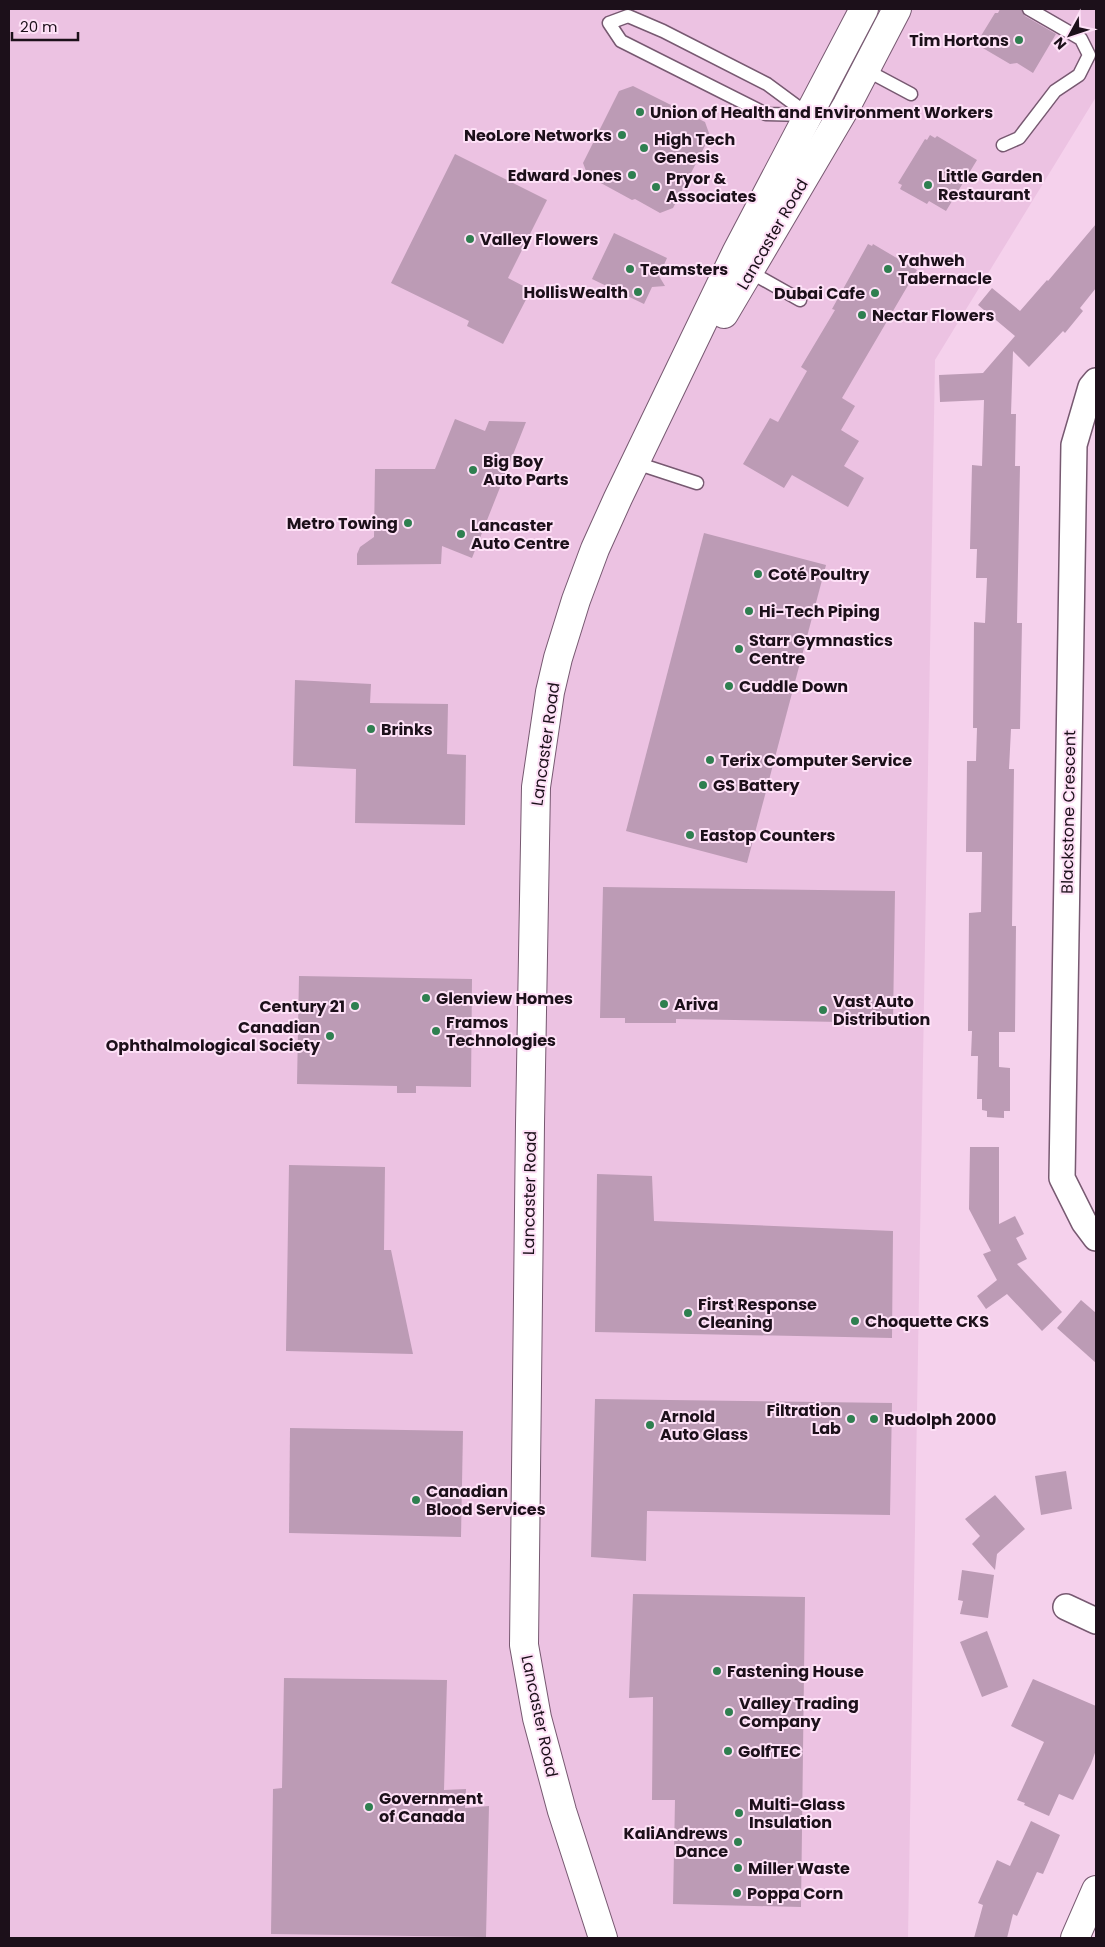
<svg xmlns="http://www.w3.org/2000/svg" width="1105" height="1947" font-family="Poppins,sans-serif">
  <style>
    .built { fill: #ecc2e2 }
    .building { fill: #bc9bb5 }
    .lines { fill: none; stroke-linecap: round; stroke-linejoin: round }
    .lane-casing { stroke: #775971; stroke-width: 15 }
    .street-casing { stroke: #775971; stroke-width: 28 }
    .secondary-casing { stroke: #775971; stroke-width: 30 }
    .lane { stroke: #fff; stroke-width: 12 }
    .street { stroke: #fff; stroke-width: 25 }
    .secondary { stroke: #fff; stroke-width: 28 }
    .poi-dot { fill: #2f7f50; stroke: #fee1f7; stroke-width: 2 }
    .labels { text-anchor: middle; stroke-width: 4; stroke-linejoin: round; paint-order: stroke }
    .poi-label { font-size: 16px; font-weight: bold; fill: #1c101a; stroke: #fee1f7; text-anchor: start }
    .street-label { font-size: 16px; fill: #1c101a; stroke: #fee1f7 }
  </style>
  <rect width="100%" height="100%" fill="#f5d1ec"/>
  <path class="built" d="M 9,9 L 1096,9 L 1096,97 L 935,360 L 908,1938 L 9,1938 Z"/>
  <g class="building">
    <path d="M 1000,9 L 1021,9 L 1025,16 L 1056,34 L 1033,73 L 1017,63 L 1010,64 L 976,44 L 995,13 L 998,13 Z"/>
    <path d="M 633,86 L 705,122 L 710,136 L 673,208 L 660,213 L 635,199 L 632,200 L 588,176 L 583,163 L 619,91 Z"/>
    <path d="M 930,135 L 935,138 L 937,136 L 977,160 L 946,211 L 929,201 L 927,204 L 900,189 L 902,185 L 898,183 L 925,139 L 927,140 Z"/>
    <path d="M 455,154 L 547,200 L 508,278 L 531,290 L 503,344 L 467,326 L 469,321 L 391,283 Z"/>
    <path d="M 1096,224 L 1096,288 L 1080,308 L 1083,311 L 1065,333 L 1063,331 L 1029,367 L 1013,351 L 1011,414 L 1016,414 L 1015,466 L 1020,466 L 1017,623 L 1022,623 L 1020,729 L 1011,729 L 1009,769 L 1014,769 L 1012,926 L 1016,926 L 1015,1032 L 999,1032 L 999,1067 L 1010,1068 L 1010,1111 L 1004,1111 L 1004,1118 L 987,1117 L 987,1111 L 982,1110 L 982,1099 L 977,1099 L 978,1056 L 971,1056 L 972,1031 L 968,1031 L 969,913 L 981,912 L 982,852 L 966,852 L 967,761 L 976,761 L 977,728 L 973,728 L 974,622 L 985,623 L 987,578 L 976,578 L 977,549 L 970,549 L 972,465 L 982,466 L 984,400 L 940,402 L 939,375 L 983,373 L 1015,336 L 978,305 L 992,288 L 1020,311 L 1047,280 L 1048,281 Z"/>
    <path d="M 614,233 L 667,258 L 659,276 L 665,286 L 652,287 L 644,304 L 592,279 Z"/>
    <path d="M 868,244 L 872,246 L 873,244 L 917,270 L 842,398 L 855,406 L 841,430 L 859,441 L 844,466 L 864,478 L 848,507 L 792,475 L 784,488 L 743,464 L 770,418 L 778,422 L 807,371 L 801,367 L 835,310 L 832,309 Z"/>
    <path d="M 455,419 L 485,431 L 489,421 L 526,422 L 472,558 L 442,546 L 441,564 L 357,565 L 357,554 L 360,547 L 374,537 L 375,469 L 435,469 Z"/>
    <path d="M 704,533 L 826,565 L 747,863 L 626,831 Z"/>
    <path d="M 295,680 L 371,684 L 370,703 L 448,704 L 447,754 L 466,755 L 465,825 L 355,823 L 356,769 L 293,766 Z"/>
    <path d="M 603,887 L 895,891 L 893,1023 L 676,1019 L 676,1023 L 625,1023 L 625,1018 L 600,1018 Z"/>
    <path d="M 299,976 L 472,979 L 471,1087 L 416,1086 L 416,1093 L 397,1093 L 397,1086 L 297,1084 Z"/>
    <path d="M 970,1147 L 999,1147 L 999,1224 L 1015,1216 L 1024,1234 L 1016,1238 L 1027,1259 L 1017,1264 L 1062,1312 L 1042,1331 L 1007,1294 L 986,1309 L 977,1296 L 997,1280 L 983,1254 L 991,1251 L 969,1209 Z"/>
    <path d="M 289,1165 L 385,1167 L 384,1250 L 391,1250 L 413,1354 L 286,1351 Z"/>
    <path d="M 597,1174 L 652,1176 L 654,1221 L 893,1231 L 892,1338 L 595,1332 Z"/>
    <path d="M 1081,1300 L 1096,1313 L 1096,1363 L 1057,1328 Z"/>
    <path d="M 595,1399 L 892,1403 L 890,1515 L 647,1511 L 646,1561 L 591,1557 Z"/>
    <path d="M 290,1428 L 463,1431 L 461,1537 L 289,1533 Z"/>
    <path d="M 1066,1471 L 1072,1509 L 1041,1515 L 1035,1476 Z"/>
    <path d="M 995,1495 L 1025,1529 L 997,1554 L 995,1570 L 972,1544 L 980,1536 L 965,1519 Z"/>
    <path d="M 962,1570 L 994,1575 L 988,1618 L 960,1614 L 963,1601 L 958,1600 Z"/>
    <path d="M 633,1594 L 805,1597 L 801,1907 L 673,1904 L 675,1800 L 652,1800 L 653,1697 L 629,1698 Z"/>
    <path d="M 987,1631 L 1008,1687 L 982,1697 L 960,1642 Z"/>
    <path d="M 284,1678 L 447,1680 L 444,1790 L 466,1789 L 465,1808 L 489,1806 L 486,1937 L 271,1934 L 273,1789 L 282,1788 Z"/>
    <path d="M 1033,1679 L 1096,1706 L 1096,1750 L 1091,1764 L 1073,1800 L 1059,1794 L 1049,1816 L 1024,1805 L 1025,1803 L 1017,1800 L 1044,1742 L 1011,1726 Z"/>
    <path d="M 1031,1821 L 1060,1835 L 1043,1874 L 1037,1872 L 1017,1916 L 1013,1914 L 1007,1938 L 974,1938 L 983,1905 L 978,1903 L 997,1860 L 1010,1866 Z"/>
  </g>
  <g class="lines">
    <defs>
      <g id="lane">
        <path d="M 628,16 L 663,31 L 767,84 L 809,115 L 766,114 L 621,41 L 609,23 Z"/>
        <path d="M 866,70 L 911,94"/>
        <path d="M 1003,145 L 1019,138 L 1055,91 L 1079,75 L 1089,55 L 1081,39 L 1029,9"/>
        <path d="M 750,272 L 800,300"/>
        <path d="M 636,463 L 697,483"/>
      </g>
      <g id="street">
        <path d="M 1096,381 L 1091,387 L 1074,445 L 1062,1178 L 1084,1222 L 1096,1238"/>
        <path d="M 1066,1607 L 1096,1621"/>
      </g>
      <g id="secondary">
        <path d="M 724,314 L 847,105 L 897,9"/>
        <path d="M 603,1938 L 562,1811 L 537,1718 L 524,1645 L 530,1124 L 536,787 L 550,692 L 558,658 L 576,600 L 595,549 L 618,498 L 736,253 L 864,9"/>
        <path d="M 1075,1938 L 1096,1890"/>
      </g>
    </defs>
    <use href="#lane" class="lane-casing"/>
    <use href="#street" class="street-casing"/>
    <use href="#secondary" class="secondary-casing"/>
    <use href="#lane" class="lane"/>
    <use href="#street" class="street"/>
    <use href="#secondary" class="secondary"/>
  </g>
  <g class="poi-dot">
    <circle cx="1019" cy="40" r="5"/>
    <circle cx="640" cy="112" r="5"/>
    <circle cx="622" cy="135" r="5"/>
    <circle cx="644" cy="148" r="5"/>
    <circle cx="632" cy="175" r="5"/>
    <circle cx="928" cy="185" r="5"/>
    <circle cx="656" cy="187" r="5"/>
    <circle cx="470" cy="239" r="5"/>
    <circle cx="630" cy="269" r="5"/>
    <circle cx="888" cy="269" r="5"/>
    <circle cx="638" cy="292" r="5"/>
    <circle cx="875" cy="293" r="5"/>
    <circle cx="862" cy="315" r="5"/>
    <circle cx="473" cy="470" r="5"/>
    <circle cx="408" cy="523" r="5"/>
    <circle cx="461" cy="534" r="5"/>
    <circle cx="758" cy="574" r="5"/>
    <circle cx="749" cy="611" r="5"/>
    <circle cx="739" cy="649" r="5"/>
    <circle cx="729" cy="686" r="5"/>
    <circle cx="371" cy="729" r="5"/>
    <circle cx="710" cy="760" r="5"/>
    <circle cx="703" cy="785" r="5"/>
    <circle cx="690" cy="835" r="5"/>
    <circle cx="426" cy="998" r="5"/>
    <circle cx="664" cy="1004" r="5"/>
    <circle cx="355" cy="1006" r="5"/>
    <circle cx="823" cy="1010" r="5"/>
    <circle cx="436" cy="1031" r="5"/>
    <circle cx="330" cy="1036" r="5"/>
    <circle cx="688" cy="1313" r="5"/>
    <circle cx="855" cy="1321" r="5"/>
    <circle cx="851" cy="1419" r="5"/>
    <circle cx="874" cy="1419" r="5"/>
    <circle cx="650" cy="1425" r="5"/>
    <circle cx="416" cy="1500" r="5"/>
    <circle cx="717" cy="1671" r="5"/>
    <circle cx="729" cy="1712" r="5"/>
    <circle cx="728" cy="1751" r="5"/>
    <circle cx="369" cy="1807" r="5"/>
    <circle cx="739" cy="1813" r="5"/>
    <circle cx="738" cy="1842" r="5"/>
    <circle cx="738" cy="1868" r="5"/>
    <circle cx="737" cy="1893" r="5"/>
  </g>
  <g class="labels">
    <g class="poi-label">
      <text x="1009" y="46" text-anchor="end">Tim Hortons</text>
      <text x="650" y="118">Union of Health and Environment Workers</text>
      <text x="612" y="141" text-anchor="end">NeoLore Networks</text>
      <text x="654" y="145">High Tech<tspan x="654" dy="18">Genesis</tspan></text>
      <text x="622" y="181" text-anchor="end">Edward Jones</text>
      <text x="938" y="182">Little Garden<tspan x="938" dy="18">Restaurant</tspan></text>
      <text x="666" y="184">Pryor &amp;<tspan x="666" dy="18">Associates</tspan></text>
      <text x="480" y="245">Valley Flowers</text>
      <text x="898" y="266">Yahweh<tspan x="898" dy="18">Tabernacle</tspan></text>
      <text x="640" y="275">Teamsters</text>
      <text x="628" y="298" text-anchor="end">HollisWealth</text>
      <text x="865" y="299" text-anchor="end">Dubai Cafe</text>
      <text x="872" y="321">Nectar Flowers</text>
      <text x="483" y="467">Big Boy<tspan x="483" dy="18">Auto Parts</tspan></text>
      <text x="398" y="529" text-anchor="end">Metro Towing</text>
      <text x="471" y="531">Lancaster<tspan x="471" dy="18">Auto Centre</tspan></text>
      <text x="768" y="580">Coté Poultry</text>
      <text x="759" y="617">Hi-Tech Piping</text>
      <text x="749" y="646">Starr Gymnastics<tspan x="749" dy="18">Centre</tspan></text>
      <text x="739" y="692">Cuddle Down</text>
      <text x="381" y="735">Brinks</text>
      <text x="720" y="766">Terix Computer Service</text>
      <text x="713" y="791">GS Battery</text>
      <text x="700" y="841">Eastop Counters</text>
      <text x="436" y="1004">Glenview Homes</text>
      <text x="833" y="1007">Vast Auto<tspan x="833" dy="18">Distribution</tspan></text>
      <text x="674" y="1010">Ariva</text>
      <text x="345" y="1012" text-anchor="end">Century 21</text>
      <text x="446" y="1028">Framos<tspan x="446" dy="18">Technologies</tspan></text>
      <text x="320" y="1033" text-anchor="end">Canadian<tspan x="320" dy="18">Ophthalmological Society</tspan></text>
      <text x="698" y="1310">First Response<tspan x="698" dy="18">Cleaning</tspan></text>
      <text x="865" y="1327">Choquette CKS</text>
      <text x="841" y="1416" text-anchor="end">Filtration<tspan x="841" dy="18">Lab</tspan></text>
      <text x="660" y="1422">Arnold<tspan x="660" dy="18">Auto Glass</tspan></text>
      <text x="884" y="1425">Rudolph 2000</text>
      <text x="426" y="1497">Canadian<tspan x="426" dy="18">Blood Services</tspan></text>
      <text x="727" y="1677">Fastening House</text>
      <text x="739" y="1709">Valley Trading<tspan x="739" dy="18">Company</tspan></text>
      <text x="738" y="1757">GolfTEC</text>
      <text x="379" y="1804">Government<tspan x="379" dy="18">of Canada</tspan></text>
      <text x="749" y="1810">Multi-Glass<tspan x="749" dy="18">Insulation</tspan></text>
      <text x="728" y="1839" text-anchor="end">KaliAndrews<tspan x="728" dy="18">Dance</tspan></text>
      <text x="748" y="1874">Miller Waste</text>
      <text x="747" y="1899">Poppa Corn</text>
    </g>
    <g class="street-label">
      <text transform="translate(772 234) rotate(-60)" y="6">Lancaster Road</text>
      <text transform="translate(545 744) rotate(-82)" y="6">Lancaster Road</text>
      <text transform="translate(1068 812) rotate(-89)" y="6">Blackstone Crescent</text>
      <text transform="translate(529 1193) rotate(-89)" y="6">Lancaster Road</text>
      <text transform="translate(540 1716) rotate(78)" y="6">Lancaster Road</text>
    </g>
  </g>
  <rect width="1105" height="1947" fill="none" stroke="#1c101a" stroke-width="20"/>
  <g transform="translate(1070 35) rotate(230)" stroke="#fee1f7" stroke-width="4" paint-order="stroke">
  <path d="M0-4L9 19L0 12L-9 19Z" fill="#1c101a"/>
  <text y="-8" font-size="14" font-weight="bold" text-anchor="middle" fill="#1c101a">N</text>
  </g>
  <path d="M12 32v8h66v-8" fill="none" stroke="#1c101a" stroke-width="2.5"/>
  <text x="20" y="32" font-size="15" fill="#1c101a" stroke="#fee1f7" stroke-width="4" paint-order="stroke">20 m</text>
</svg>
